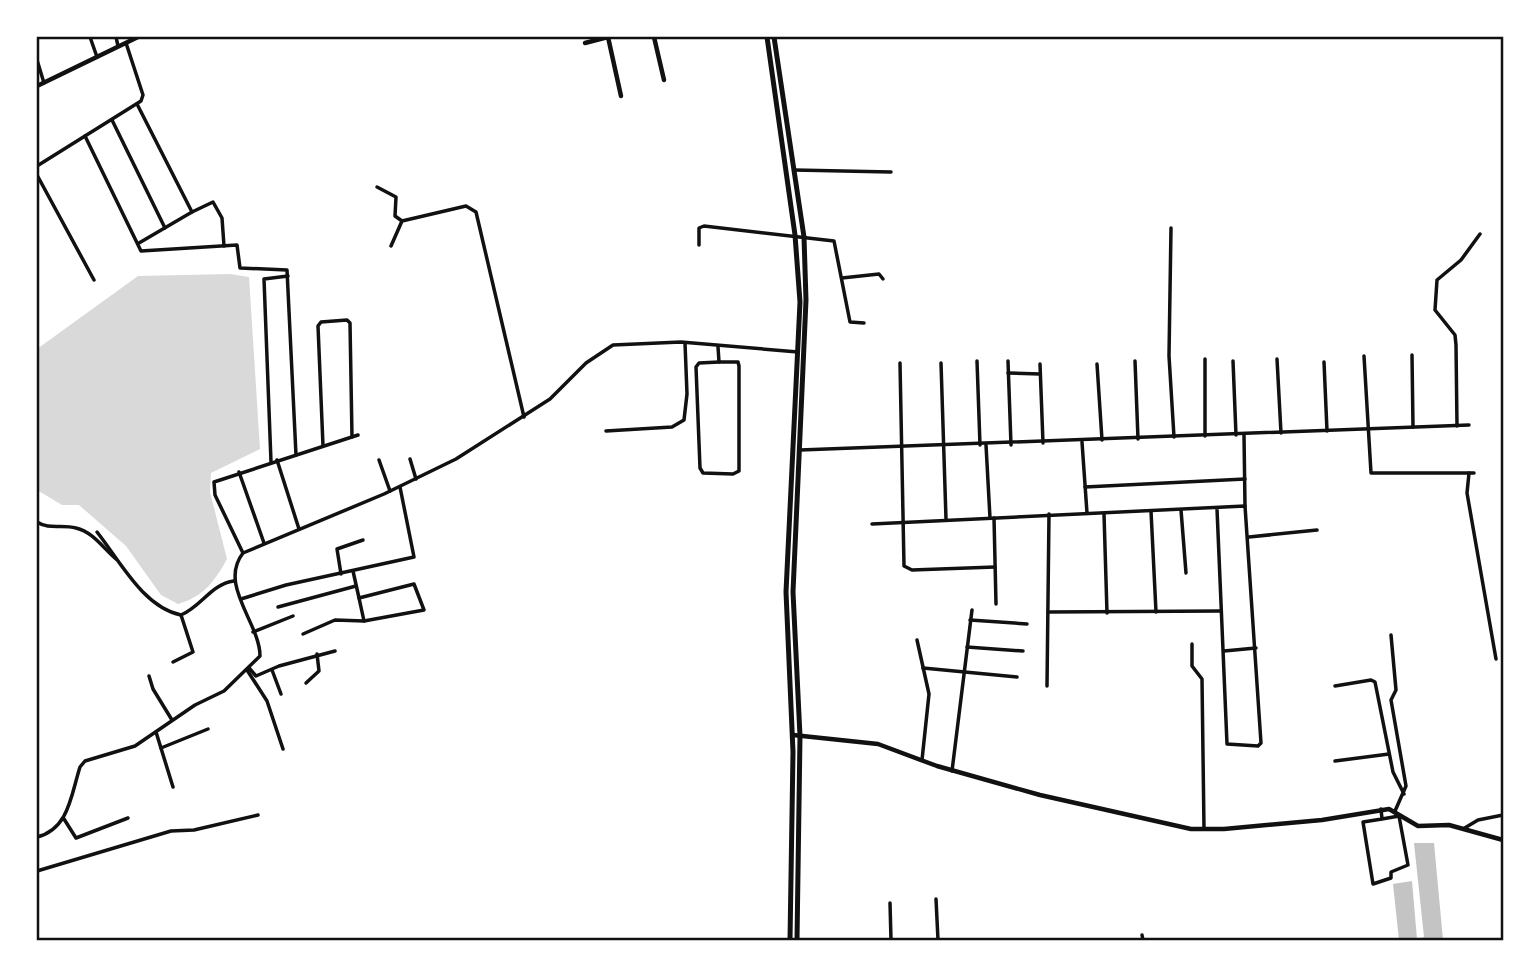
<svg xmlns="http://www.w3.org/2000/svg" width="1540" height="977" font-family="'Titillium Web',sans-serif">
  <style>
    .water { fill: #d9d9d9 }
    .building { fill: #c4c4c4 }
    .lines { fill: none; stroke-linecap: round; stroke-linejoin: round }
    .minor { stroke: #111; stroke-width: 3.5 }
    .tertiary { stroke: #111; stroke-width: 4.5 }
    .secondary { stroke: #111; stroke-width: 5 }
    .neatline { fill: none; stroke: #111; stroke-width: 2.5 }
  </style>
  <rect width="100%" height="100%" fill="#fff"/>
  <path class="water" d="M 230,274 L 249,277 L 260,449 L 211,473 L 210,492 L 227,559 C 215,581 203,597 178,604 L 161,595 L 126,546 L 79,505 L 62,505 L 37,490 L 37,349 L 138,276 Z"/>
  <path class="building" d="M 1414,843 L 1434,843 L 1443,940 L 1399,940 L 1393,884 L 1412,881 L 1417,939 L 1424,937 Z"/>
  <g class="lines">
    <g class="minor">
      <path d="M 90,37 L 97,57"/>
      <path d="M 116,37 L 118,46"/>
      <path d="M 37,60 L 44,83"/>
      <path d="M 137,104 L 192,212 L 139,243"/>
      <path d="M 112,120 L 165,228"/>
      <path d="M 85,136 L 141,251 L 237,245 L 240,268 L 287,270 L 296,455"/>
      <path d="M 37,166 L 141,101 L 143,95 L 126,43"/>
      <path d="M 794,170 L 891,172"/>
      <path d="M 37,175 L 94,280"/>
      <path d="M 377,187 L 396,197 L 395,216 L 402,221"/>
      <path d="M 192,212 L 213,202 L 222,218 L 224,246"/>
      <path d="M 1171,228 L 1169,356 L 1174,437"/>
      <path d="M 699,245 L 699,228 L 704,226 L 834,241 L 850,322 L 864,323"/>
      <path d="M 391,246 L 402,221 L 466,206 L 476,212 L 524,417"/>
      <path d="M 842,278 L 879,274 L 883,279"/>
      <path d="M 718,347 L 719,362"/>
      <path d="M 1412,355 L 1413,427"/>
      <path d="M 1364,356 L 1371,473 L 1474,473"/>
      <path d="M 1205,359 L 1205,436"/>
      <path d="M 1277,359 L 1281,433"/>
      <path d="M 977,361 L 980,445"/>
      <path d="M 1008,361 L 1011,445"/>
      <path d="M 1135,361 L 1138,439"/>
      <path d="M 1233,361 L 1236,435"/>
      <path d="M 719,362 L 738,362 L 739,366 L 739,471 L 733,474 L 703,473 L 700,468 L 696,367 L 699,363 Z"/>
      <path d="M 1324,362 L 1327,431"/>
      <path d="M 900,363 L 904,566 L 912,570 L 995,567"/>
      <path d="M 941,363 L 946,519"/>
      <path d="M 1040,364 L 1043,443"/>
      <path d="M 1097,364 L 1102,440"/>
      <path d="M 1008,373 L 1040,374"/>
      <path d="M 1457,426 L 1456,345 L 1455,335 L 1435,310 L 1437,280 L 1461,260 L 1480,234"/>
      <path d="M 606,431 L 672,427 L 684,420 L 687,394 L 685,343"/>
      <path d="M 1244,435 L 1245,506"/>
      <path d="M 1082,442 L 1087,513"/>
      <path d="M 986,445 L 990,518"/>
      <path d="M 323,446 L 318,326 L 321,322 L 347,320 L 350,323 L 352,437"/>
      <path d="M 800,450 L 1469,425"/>
      <path d="M 410,459 L 416,479"/>
      <path d="M 277,460 L 299,529"/>
      <path d="M 379,460 L 390,491"/>
      <path d="M 271,462 L 264,279 L 288,276"/>
      <path d="M 239,472 L 264,543"/>
      <path d="M 1469,473 L 1467,493 L 1496,659"/>
      <path d="M 1085,487 L 1245,479"/>
      <path d="M 1181,510 L 1186,573"/>
      <path d="M 1151,511 L 1156,612"/>
      <path d="M 1104,514 L 1107,613"/>
      <path d="M 994,518 L 996,604"/>
      <path d="M 37,522 C 49,530 62,524 76,528 C 93,532 103,548 116,559"/>
      <path d="M 872,524 L 1245,506 L 1261,743 L 1258,746 L 1227,744 L 1217,509"/>
      <path d="M 97,532 C 120,561 143,607 181,615"/>
      <path d="M 1249,537 L 1317,530"/>
      <path d="M 243,553 L 215,495 L 214,482 L 358,435"/>
      <path d="M 341,574 L 337,549 L 363,540"/>
      <path d="M 359,598 L 364,621"/>
      <path d="M 241,599 L 286,585 L 414,557 L 400,487"/>
      <path d="M 278,607 L 356,586"/>
      <path d="M 1048,612 L 1221,611"/>
      <path d="M 970,620 L 1027,624"/>
      <path d="M 253,632 L 293,616"/>
      <path d="M 303,634 L 335,620 L 364,621 L 424,610 L 414,584 L 359,598 L 353,571"/>
      <path d="M 1391,635 L 1396,690 L 1391,700 L 1406,786 L 1395,811"/>
      <path d="M 917,640 L 929,694 L 922,760"/>
      <path d="M 1192,644 L 1192,666 L 1202,679 L 1204,829"/>
      <path d="M 967,647 L 1023,651"/>
      <path d="M 1224,651 L 1256,648"/>
      <path d="M 173,662 L 193,652 L 181,615 C 202,606 211,584 234,581"/>
      <path d="M 249,668 L 256,676 L 279,666 L 335,651"/>
      <path d="M 923,668 L 1017,677"/>
      <path d="M 247,670 L 267,701 L 283,749"/>
      <path d="M 272,670 L 281,694"/>
      <path d="M 149,676 L 153,689 L 172,720"/>
      <path d="M 306,683 L 319,671 L 317,654"/>
      <path d="M 1047,686 L 1049,514"/>
      <path d="M 1335,686 L 1371,680 L 1375,682 L 1393,772 L 1404,794"/>
      <path d="M 156,732 L 173,787"/>
      <path d="M 161,748 L 208,729"/>
      <path d="M 1335,761 L 1389,754"/>
      <path d="M 952,771 L 972,610"/>
      <path d="M 1381,809 L 1382,819 L 1363,822 L 1373,884 L 1391,878 L 1391,872 L 1408,865 L 1399,816 L 1382,819"/>
      <path d="M 64,819 L 76,838 L 128,818"/>
      <path d="M 1463,829 L 1478,820 L 1503,815"/>
      <path d="M 37,837 C 69,829 71,795 80,767 L 85,761 L 135,746 L 195,705 L 224,691 L 260,656 C 260,623 218,585 243,553 L 384,494 L 456,459 L 550,399 L 586,363 L 613,345 L 681,342 L 798,352"/>
      <path d="M 37,871 L 171,831 L 194,830 L 258,815"/>
      <path d="M 936,899 L 938,940"/>
      <path d="M 890,903 L 891,940"/>
      <path d="M 1142,935 L 1143,940"/>
    </g>
    <g class="tertiary">
      <path d="M 608,37 L 621,96"/>
      <path d="M 654,37 L 664,80"/>
      <path d="M 585,43 L 608,37"/>
      <path d="M 37,86 L 138,37"/>
      <path d="M 793,735 L 878,744 L 937,766 L 1040,795 L 1191,829 L 1224,829 L 1322,820 L 1389,809 L 1418,826 L 1449,825 L 1503,840"/>
    </g>
    <g class="secondary">
      <path d="M 767,37 L 795,235 L 800,302 L 786,592 L 793,752 L 790,940"/>
      <path d="M 774,37 L 804,237 L 806,300 L 793,592 L 800,736 L 797,940"/>
    </g>
  </g>
  <rect width="1540" height="977" fill="none" stroke="#ffffff" stroke-width="77"/>
  <rect x="38" y="38" width="1464" height="901" class="neatline"/>
</svg>
